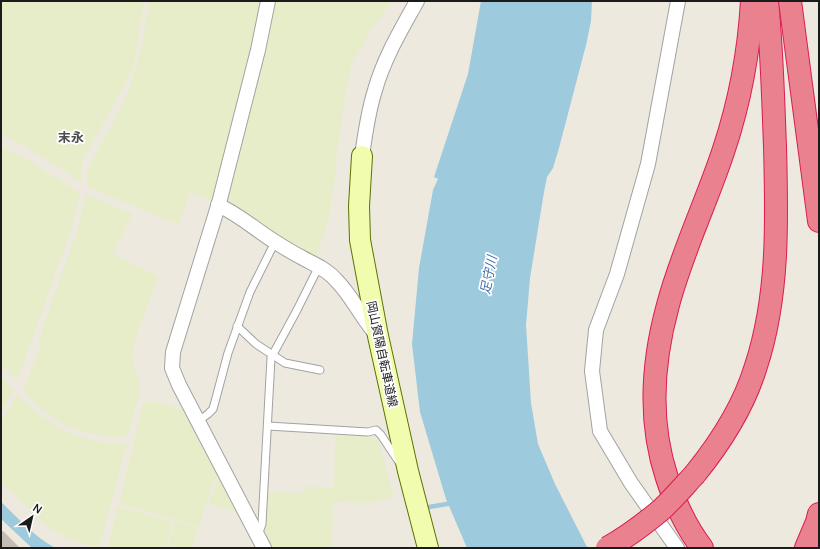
<svg xmlns="http://www.w3.org/2000/svg" width="820" height="549" font-family="Manrope,'Noto Sans JP',sans-serif">
  <style>
    .farmland { fill: #e8edc9 }
    .water { fill: #9dcadd }
    .lines { fill: none; stroke-linecap: round; stroke-linejoin: round }
    .stream { stroke: #9dcadd; stroke-width: 4.5 }
    .building { fill: #c5bcb3 }
    .lane-casing { stroke: #a2a2a2; stroke-width: 9 }
    .street-casing { stroke: #a2a2a2; stroke-width: 16 }
    .secondary-casing { stroke: #5e7300; stroke-width: 22 }
    .highway-casing { stroke: #db1c4f; stroke-width: 24 }
    .lane { stroke: #fff; stroke-width: 7 }
    .street { stroke: #fff; stroke-width: 14 }
    .secondary { stroke: #f2fcae; stroke-width: 20 }
    .highway { stroke: #e9828e; stroke-width: 22 }
    .highway-bridge-casing { stroke: #db1c4f; stroke-width: 24; stroke-linecap: butt }
    .highway-bridge { stroke: #e9828e; stroke-width: 22 }
    .labels { text-anchor: middle; stroke-width: 3.5; stroke-linejoin: round; paint-order: stroke }
    .street-label { font-size: 12px; fill: #1b1b1b; stroke: #fff }
    .neighbourhood-label { font-size: 13px; font-weight: bold; fill: #4e4e4e; stroke: #fff }
    .water-label { font-size: 13px; font-style: italic; fill: #4471ad; stroke: #fff }
  </style>
  <rect width="100%" height="100%" fill="#ede9df"/>
  <g class="farmland">
    <path d="M 1,1 L 144,1 L 134,64 L 128,79 L 121,92 L 84,157 L 81,167 L 81,182 L 25,146 L 1,134 Z"/>
    <path d="M 149,1 L 262,1 L 213,202 L 190,192 L 179,225 L 87,186 L 88,168 L 127,96 L 142,44 Z"/>
    <path d="M 274,1 L 392,1 L 381,17 L 372,28 L 352,63 L 347,86 L 338,144 L 335,179 L 330,210 L 326,227 L 316,258 L 296,249 L 227,204 Z"/>
    <path d="M 1,146 L 32,163 L 80,193 L 73,224 L 17,381 L 1,365 Z"/>
    <path d="M 85,194 L 133,214 L 113,254 L 158,276 L 134,343 L 132,360 L 140,383 L 140,392 L 127,436 L 115,437 L 94,434 L 80,431 L 64,425 L 40,408 L 31,399 L 23,389 L 41,345 L 38,341 L 80,222 Z"/>
    <path d="M 1,375 L 14,391 L 1,412 Z"/>
    <path d="M 17,395 L 35,411 L 62,430 L 84,438 L 106,443 L 127,444 L 100,544 L 96,547 L 73,541 L 52,530 L 1,483 L 1,421 Z"/>
    <path d="M 152,401 L 182,409 L 218,474 L 210,491 L 199,526 L 119,504 L 143,403 Z"/>
    <path d="M 335,435 L 377,437 L 394,497 L 370,503 L 333,502 L 332,548 L 271,548 L 265,539 L 267,492 L 304,493 L 306,486 L 334,488 Z"/>
    <path d="M 219,478 L 238,512 L 208,504 Z"/>
    <path d="M 117,507 L 173,521 L 166,548 L 113,548 L 108,547 Z"/>
    <path d="M 175,521 L 198,527 L 193,548 L 168,548 Z"/>
  </g>
  <g class="water">
    <path d="M 481,1 L 592,1 L 591,21 L 586,45 L 559,148 L 553,168 L 547,177 L 544,192 L 530,278 L 526,325 L 531,403 L 538,444 L 555,484 L 586,545 L 588,548 L 467,548 L 446,499 L 420,412 L 412,344 L 419,268 L 433,190 L 438,179 L 434,177 L 468,74 Z"/>
    <path d="M 1,502 C 16,516 38,540 56,548 L 32,548 L 1,519 Z"/>
  </g>
  <g class="lines">
    <path class="stream" d="M 429,507 L 453,503"/>
  </g>
  <path class="building" d="M 3,531 L 20,548 L 1,548 L 1,533 Z"/>
  <g class="lines">
    <defs>
      <g id="lane">
        <path d="M 237,326 L 256,344 L 285,363 L 320,370"/>
        <path d="M 198,421 L 208,414 L 213,409 L 216,398 L 228,353 L 250,292 L 275,242"/>
        <path d="M 268,426 L 368,432 L 376,430 L 381,435 L 399,462"/>
        <path d="M 258,535 L 262,524 L 271,358 L 297,310 L 319,266"/>
      </g>
      <g id="street">
        <path d="M 362,156 C 365,134 368,112 375,90 C 384,58 401,30 417,1"/>
        <path d="M 218,205 C 240,215 257,231 277,243 C 285,248 293,253 301,257 C 313,264 327,269 336,280 C 352,296 361,317 376,334"/>
        <path d="M 264,548 L 179,385 L 172,368 L 173,352 L 219,203 L 258,50 L 268,1"/>
        <path d="M 677,548 L 631,483 L 600,431 L 592,371 L 596,330 L 617,274 L 648,164 L 678,1"/>
      </g>
      <path id="secondary" d="M 362,156 L 359,206 L 360,240 L 378,336 L 408,471 L 428,548"/>
      <g id="highway">
        <path d="M 790,1 L 819,221"/>
        <path d="M 695,474 C 721,442 744,406 756,366 C 779,296 777,220 775,146 C 773,98 772,49 767,1"/>
        <path d="M 702,548 C 686,527 675,503 667,478 C 648,421 652,363 668,305 C 682,252 707,201 724,149 C 740,101 749,52 752,1"/>
        <path d="M 806,548 L 817,522 L 819,514"/>
      </g>
    </defs>
    <use href="#lane" class="lane-casing"/>
    <use href="#street" class="street-casing"/>
    <use href="#secondary" class="secondary-casing"/>
    <use href="#highway" class="highway-casing"/>
    <use href="#lane" class="lane"/>
    <use href="#street" class="street"/>
    <use href="#secondary" class="secondary"/>
    <use href="#highway" class="highway"/>
    <defs>
      <path id="highway-bridge" d="M 607,548 C 626,538 644,524 661,510 C 673,499 684,486 695,474"/>
    </defs>
    <use href="#highway-bridge" class="highway-bridge-casing"/>
    <use href="#highway-bridge" class="highway-bridge"/>
  </g>
  <g class="labels">
    <g class="street-label">
      <text transform="translate(382 354) rotate(78)" y="4">岡山賀陽自転車道線</text>
    </g>
    <g class="neighbourhood-label">
      <text x="71" y="142">末永</text>
    </g>
    <g class="water-label">
      <text transform="translate(488 275) rotate(-79)" y="5">足守川</text>
    </g>
  </g>
  <rect width="820" height="549" fill="none" stroke="#1b1b1b" stroke-width="4"/>
  <g transform="translate(32 517) rotate(34)" stroke="#ffffff" stroke-width="3" paint-order="stroke">
  <path d="M0-3L7 15L0 10L-7 15Z" fill="#1b1b1b"/>
  <text y="-6" font-size="11" font-weight="bold" text-anchor="middle" fill="#1b1b1b">N</text>
  </g>
</svg>
